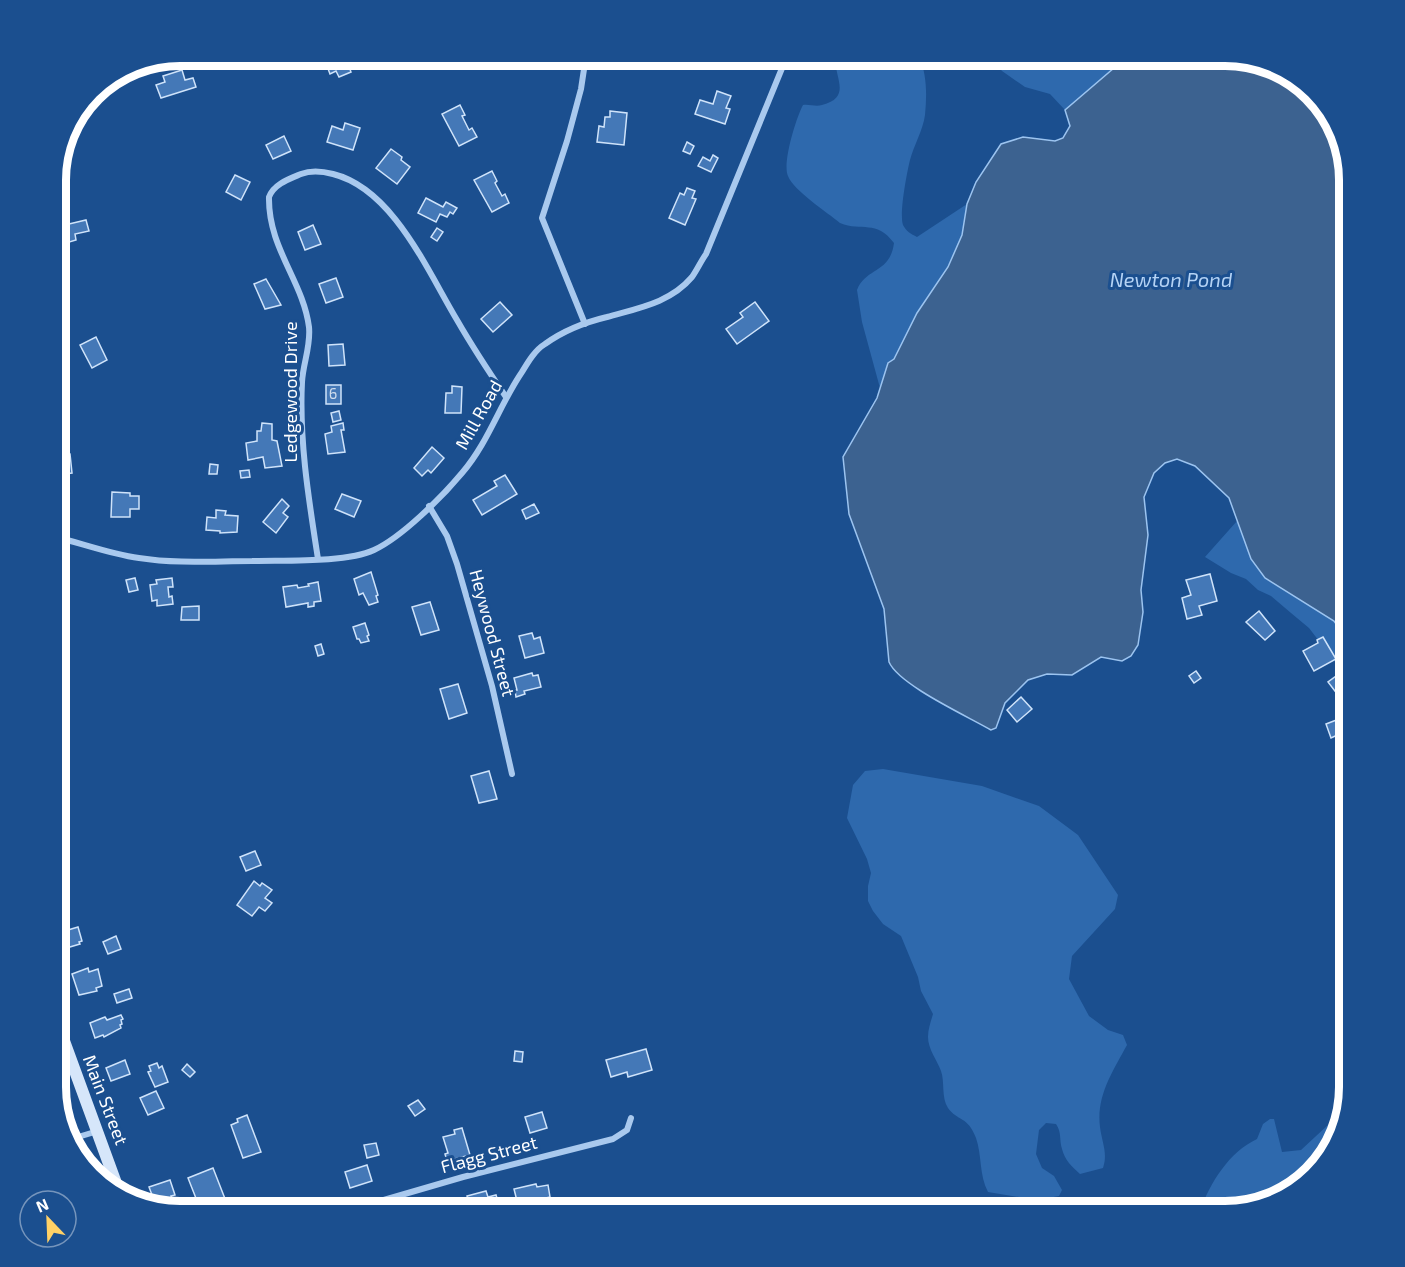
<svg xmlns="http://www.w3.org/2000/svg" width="1405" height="1267" font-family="'Exo 2',sans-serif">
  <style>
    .green { fill: #2e69ad }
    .water { fill: #3c6290; stroke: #9cc4f0; stroke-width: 1.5 }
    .building { fill: #4478b7; stroke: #cfe3fa; stroke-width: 1.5 }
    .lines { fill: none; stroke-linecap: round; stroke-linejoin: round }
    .street { stroke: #a9c9ee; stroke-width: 6 }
    .secondary { stroke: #d6e6fa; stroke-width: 12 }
    .labels { text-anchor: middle; stroke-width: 6; stroke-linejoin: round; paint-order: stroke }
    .number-label { font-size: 15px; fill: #d0dded }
    .street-label { font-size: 18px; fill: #fff; stroke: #1b4f8f }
    .water-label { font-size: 20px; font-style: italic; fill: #b5d3f5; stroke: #1b4f8f }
    .rim { fill: none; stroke: #fff; stroke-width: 8 }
  </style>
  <rect width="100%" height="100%" fill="#1b4f8f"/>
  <g class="green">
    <path d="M 836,56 L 919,56 C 927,75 927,94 925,115 C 923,130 914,145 910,160 C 907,172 899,214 903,225 C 906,231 911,234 917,237 L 920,235 L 967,204 L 962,235 L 948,267 L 917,313 L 894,359 L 888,363 L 880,388 L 862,322 L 857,290 C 866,267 890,274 894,243 C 876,219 862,232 840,223 C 827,212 794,191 788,176 C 782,164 796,118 803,105 C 809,104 816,107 822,105 C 854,97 832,75 836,56 Z"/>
    <path d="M 991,56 L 1128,56 L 1065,110 L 1050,94 L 1025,87 L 1002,71 L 992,59 Z"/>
    <path d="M 1349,395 L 1349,684 L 1342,671 L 1309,628 L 1291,613 L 1271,596 L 1258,590 L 1246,579 L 1231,573 L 1205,557 Z"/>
    <path d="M 883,769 L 982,786 L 1039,806 L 1078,835 L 1118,895 L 1115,909 L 1072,956 L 1069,979 L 1089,1016 L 1108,1030 L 1123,1035 L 1127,1045 C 1113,1071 1096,1096 1100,1127 C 1102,1143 1108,1153 1103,1168 L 1080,1174 C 1071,1166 1065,1160 1062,1149 C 1059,1139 1062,1133 1056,1124 L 1046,1123 L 1039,1130 L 1036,1154 L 1042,1168 L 1054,1176 L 1062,1190 L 1059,1196 L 1037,1200 L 988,1192 C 979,1175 982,1155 976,1138 C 968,1116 957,1121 948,1108 C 941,1097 945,1082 941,1071 C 937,1060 928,1049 928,1037 C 928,1029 931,1021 933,1014 L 921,991 L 918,977 L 901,936 L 883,924 L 873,911 L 868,901 L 868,886 L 871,873 L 867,859 L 847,818 L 853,785 L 865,771 Z"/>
    <path d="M 1270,1119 L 1274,1119 L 1282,1152 L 1301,1150 L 1329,1124 L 1343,1124 C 1335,1154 1302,1189 1274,1202 C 1256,1209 1220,1212 1200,1211 C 1210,1183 1229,1152 1257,1139 L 1263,1124 Z"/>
  </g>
  <path class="water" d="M 1128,56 L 1226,56 L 1273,65 L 1313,92 L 1340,132 L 1349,180 L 1349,642 L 1334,621 L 1265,578 L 1251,559 L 1229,498 L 1195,466 L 1177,459 L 1165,463 L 1154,473 L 1144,497 L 1148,535 L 1141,590 L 1143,612 L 1138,645 L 1131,656 L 1122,661 L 1101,657 L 1072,675 L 1047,674 L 1028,680 L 1005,703 L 996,728 L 991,730 C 967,716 899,685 889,662 L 884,609 L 849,514 L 843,457 L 877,398 L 888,363 L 894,359 L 917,313 L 948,267 L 962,235 L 967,204 L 976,182 L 1001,144 L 1023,137 L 1055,141 L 1063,138 L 1070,126 L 1065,110 Z"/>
  <g class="building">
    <path d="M 345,56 L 351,72 L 339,77 L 336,71 L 330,74 L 327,66 L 335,63 L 333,59 Z"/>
    <path d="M 519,56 L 560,56 L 561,58 L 519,62 Z"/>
    <path d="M 182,70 L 185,80 L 193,78 L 196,87 L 161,98 L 156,85 L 165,82 L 163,76 Z"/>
    <path d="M 717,91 L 731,96 L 726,108 L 730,109 L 725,124 L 695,114 L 700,100 L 713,104 Z"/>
    <path d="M 460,105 L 465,115 L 462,116 L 469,130 L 472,128 L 477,137 L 459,146 L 442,114 Z"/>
    <path d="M 610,111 L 627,113 L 624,145 L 597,142 L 599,126 L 604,127 L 605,117 L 610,117 Z"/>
    <path d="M 345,123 L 360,128 L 353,150 L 327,142 L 332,126 L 343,130 Z"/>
    <path d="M 284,136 L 291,151 L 273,159 L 266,145 Z"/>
    <path d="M 687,142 L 694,146 L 690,154 L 683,151 Z"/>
    <path d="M 391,149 L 402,157 L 401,160 L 410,167 L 397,184 L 376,168 Z"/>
    <path d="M 713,155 L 718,158 L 711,172 L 698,166 L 703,157 L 710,161 Z"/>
    <path d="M 492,171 L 497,181 L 495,183 L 502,196 L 505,194 L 509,203 L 492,212 L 474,180 Z"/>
    <path d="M 235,175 L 250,182 L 241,200 L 226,192 Z"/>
    <path d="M 687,188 L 695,191 L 692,198 L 696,199 L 685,225 L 669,218 L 680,193 L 684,195 Z"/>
    <path d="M 426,198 L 443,207 L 446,202 L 457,208 L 453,214 L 450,212 L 447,217 L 440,214 L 436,222 L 418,213 Z"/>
    <path d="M 86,220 L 89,231 L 75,234 L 76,240 L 69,242 L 69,244 L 56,245 L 56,227 Z"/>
    <path d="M 313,225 L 321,244 L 305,250 L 298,232 Z"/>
    <path d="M 437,228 L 443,232 L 437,241 L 431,237 Z"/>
    <path d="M 336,278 L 343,297 L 326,303 L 319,284 Z"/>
    <path d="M 266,279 L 281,305 L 265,309 L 254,284 Z"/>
    <path d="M 500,302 L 512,315 L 493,332 L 481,319 Z"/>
    <path d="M 755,302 L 769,321 L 737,344 L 726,329 L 743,317 L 740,313 Z"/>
    <path d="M 96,337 L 107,360 L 92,368 L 80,345 Z"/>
    <path d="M 343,344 L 345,365 L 329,366 L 328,345 Z"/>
    <rect x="326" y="385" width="15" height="19"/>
    <path d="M 452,386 L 462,387 L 461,413 L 445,413 L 446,393 L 452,393 Z"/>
    <path d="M 339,411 L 341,420 L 333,422 L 331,413 Z"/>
    <path d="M 262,423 L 272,424 L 272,440 L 277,441 L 282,466 L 265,468 L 263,457 L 248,460 L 246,443 L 257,441 L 257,431 L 261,431 Z"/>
    <path d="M 343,423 L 344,430 L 341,430 L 345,452 L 328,454 L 325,434 L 332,432 L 331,426 Z"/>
    <path d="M 432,447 L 444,458 L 431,473 L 428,470 L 422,476 L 414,468 Z"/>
    <path d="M 70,454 L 72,473 L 56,475 L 56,455 Z"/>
    <path d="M 210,464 L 218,465 L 217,474 L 209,474 Z"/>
    <path d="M 249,470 L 250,477 L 241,478 L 240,471 Z"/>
    <path d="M 505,475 L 517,494 L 482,515 L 473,500 L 497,486 L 494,481 Z"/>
    <path d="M 112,492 L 130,493 L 130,496 L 139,496 L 139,509 L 130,509 L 130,517 L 111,517 Z"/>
    <path d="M 342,494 L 361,501 L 354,517 L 335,509 Z"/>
    <path d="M 282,499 L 289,506 L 283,513 L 288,517 L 276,533 L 263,522 Z"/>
    <path d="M 534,504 L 539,513 L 526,519 L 522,510 Z"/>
    <path d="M 216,510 L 226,511 L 225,515 L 238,516 L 237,532 L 220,533 L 220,531 L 206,530 L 207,517 L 216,518 Z"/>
    <path d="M 371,572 L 378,595 L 376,596 L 378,602 L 369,605 L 363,593 L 359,595 L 354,579 Z"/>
    <path d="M 1210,574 L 1217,601 L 1199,606 L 1202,615 L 1187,619 L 1182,598 L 1191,595 L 1186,580 Z"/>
    <path d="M 135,578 L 138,590 L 129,592 L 126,580 Z"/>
    <path d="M 172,578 L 173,587 L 168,587 L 169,597 L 172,596 L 173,604 L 157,606 L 157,600 L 152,601 L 150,585 L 157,584 L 156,580 Z"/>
    <path d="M 318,582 L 321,601 L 314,602 L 314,606 L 308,607 L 308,603 L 286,607 L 283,587 L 297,585 L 298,588 L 309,586 L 308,584 Z"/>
    <path d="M 430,602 L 439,630 L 421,635 L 412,607 Z"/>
    <path d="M 66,604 L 68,611 L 56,618 L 56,605 L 58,607 Z"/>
    <path d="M 199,606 L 199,620 L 181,620 L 182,607 Z"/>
    <path d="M 1259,611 L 1275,631 L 1265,640 L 1246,622 Z"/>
    <path d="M 365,623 L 369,635 L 367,636 L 369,641 L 361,643 L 359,639 L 357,639 L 353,627 Z"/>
    <path d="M 532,633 L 534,639 L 540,637 L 544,653 L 525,658 L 519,636 Z"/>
    <path d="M 1323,637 L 1336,659 L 1314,671 L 1303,651 L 1318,643 L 1317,640 Z"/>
    <path d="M 321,644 L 324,654 L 318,656 L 315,646 Z"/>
    <path d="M 1196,671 L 1201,678 L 1194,683 L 1189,676 Z"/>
    <path d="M 1343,671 L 1348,677 L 1349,676 L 1349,693 L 1341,699 L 1328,682 Z"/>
    <path d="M 532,673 L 533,676 L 538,675 L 541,687 L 524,691 L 525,694 L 516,697 L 515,690 L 517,690 L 514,678 Z"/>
    <path d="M 458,684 L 467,713 L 449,719 L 440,689 Z"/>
    <path d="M 1021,697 L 1032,709 L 1017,722 L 1007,710 Z"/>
    <path d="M 1339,719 L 1344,732 L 1331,738 L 1326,724 Z"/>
    <path d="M 489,771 L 497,799 L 479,803 L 471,776 Z"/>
    <path d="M 61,796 L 66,810 L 56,813 L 56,798 Z"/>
    <path d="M 255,851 L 261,865 L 246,871 L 240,857 Z"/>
    <path d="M 254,881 L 260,886 L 262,883 L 272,890 L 265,898 L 272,903 L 265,911 L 259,907 L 252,916 L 237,905 Z"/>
    <path d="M 78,927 L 82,941 L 79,942 L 80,944 L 63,949 L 58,933 Z"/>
    <path d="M 116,936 L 121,949 L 108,954 L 103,942 Z"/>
    <path d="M 88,968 L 89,972 L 98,969 L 102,986 L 96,988 L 97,991 L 79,995 L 72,974 Z"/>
    <path d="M 129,989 L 132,998 L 117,1003 L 114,994 Z"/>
    <path d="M 121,1015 L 123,1019 L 121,1020 L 122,1024 L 120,1025 L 121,1028 L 104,1037 L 103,1035 L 95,1038 L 90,1023 L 105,1017 L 107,1020 Z"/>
    <path d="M 646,1049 L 652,1070 L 628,1077 L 627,1072 L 611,1077 L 606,1060 Z"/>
    <path d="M 515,1051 L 523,1052 L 522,1062 L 514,1061 Z"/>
    <path d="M 125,1060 L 130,1074 L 111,1081 L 106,1068 Z"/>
    <path d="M 157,1063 L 159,1068 L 162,1066 L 168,1082 L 155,1087 L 148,1072 L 151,1071 L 149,1066 Z"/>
    <path d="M 187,1064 L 195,1072 L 190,1077 L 182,1070 Z"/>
    <path d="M 156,1091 L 164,1108 L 148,1115 L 140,1098 Z"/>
    <path d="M 418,1100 L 425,1109 L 415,1116 L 408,1106 Z"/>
    <path d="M 542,1112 L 547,1128 L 530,1133 L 525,1117 Z"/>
    <path d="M 247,1115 L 261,1152 L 243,1158 L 231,1125 L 238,1122 L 237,1119 Z"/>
    <path d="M 462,1128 L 470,1155 L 447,1161 L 445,1154 L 448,1153 L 443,1137 L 455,1134 L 454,1130 Z"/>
    <path d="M 376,1143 L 379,1155 L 367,1158 L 364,1145 Z"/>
    <path d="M 367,1165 L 372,1181 L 350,1188 L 345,1172 Z"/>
    <path d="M 213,1168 L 229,1209 L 222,1211 L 201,1211 L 188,1178 Z"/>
    <path d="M 170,1180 L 175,1195 L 171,1196 L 173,1201 L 164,1205 L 162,1200 L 155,1203 L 149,1187 Z"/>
    <path d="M 536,1184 L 537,1187 L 548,1185 L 550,1197 L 518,1205 L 514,1189 Z"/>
    <path d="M 486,1191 L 488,1197 L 496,1195 L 499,1205 L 492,1206 L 493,1211 L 472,1211 L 467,1196 Z"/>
    <path d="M 435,1205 L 437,1211 L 418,1211 L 418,1210 Z"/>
  </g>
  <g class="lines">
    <g class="street">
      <path d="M 97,87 L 119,81 L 178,56"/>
      <path d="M 585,324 L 542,218 L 567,141 L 581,89 L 586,56"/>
      <path d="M 429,506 L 447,536 L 457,564 L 492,686 L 512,774"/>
      <path d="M 56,537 C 84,544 110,554 139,558 C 177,564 214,561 252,561 C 284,560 346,563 374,550 C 402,537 442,497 462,473 C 488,443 500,404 522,372 C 528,362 535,350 545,344 C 563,331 586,322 607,317 C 638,308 670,303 692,277 C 697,270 701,261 706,254 L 787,56"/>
      <path d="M 318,559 C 309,501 299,441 302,382 C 303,363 311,346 309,327 C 303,281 268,248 269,197 C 274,184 289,179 301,174 C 311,170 322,171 333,174 C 393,189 427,270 457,320 C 472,346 489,372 506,397"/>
      <path d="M 68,1140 L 98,1131"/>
      <path d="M 346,1211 L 463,1177 L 613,1139 L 627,1130 L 631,1118"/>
    </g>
    <path class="secondary" d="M 56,1019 L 120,1194"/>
  </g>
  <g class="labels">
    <g class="number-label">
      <text x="333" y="399">6</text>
    </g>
    <g class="street-label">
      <text transform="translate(291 392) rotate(-90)" y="6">Ledgewood Drive</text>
      <text transform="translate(479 415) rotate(-61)" y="6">Mill Road</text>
      <text transform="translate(492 633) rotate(75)" y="6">Heywood Street</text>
      <text transform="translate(105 1100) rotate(69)" y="6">Main Street</text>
      <text transform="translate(489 1155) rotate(-15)" y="6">Flagg Street</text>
    </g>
    <g class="water-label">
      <text x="1171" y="287">Newton Pond</text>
    </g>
  </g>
  <path d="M0 0H1405V1267H0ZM180 66H1225A114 114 0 0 1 1339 180V1087A114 114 0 0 1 1225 1201H180A114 114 0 0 1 66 1087V180A114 114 0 0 1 180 66Z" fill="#1b4f8f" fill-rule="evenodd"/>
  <path class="rim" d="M180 66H1225A114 114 0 0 1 1339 180V1087A114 114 0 0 1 1225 1201H180A114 114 0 0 1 66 1087V180A114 114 0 0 1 180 66Z"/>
  <g transform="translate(48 1219) rotate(337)"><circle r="28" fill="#1b4f8f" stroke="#7695bc" stroke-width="1.5"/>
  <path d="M0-4.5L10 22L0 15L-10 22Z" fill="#ffd166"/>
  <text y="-9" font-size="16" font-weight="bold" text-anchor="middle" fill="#ffffff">N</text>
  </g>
</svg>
